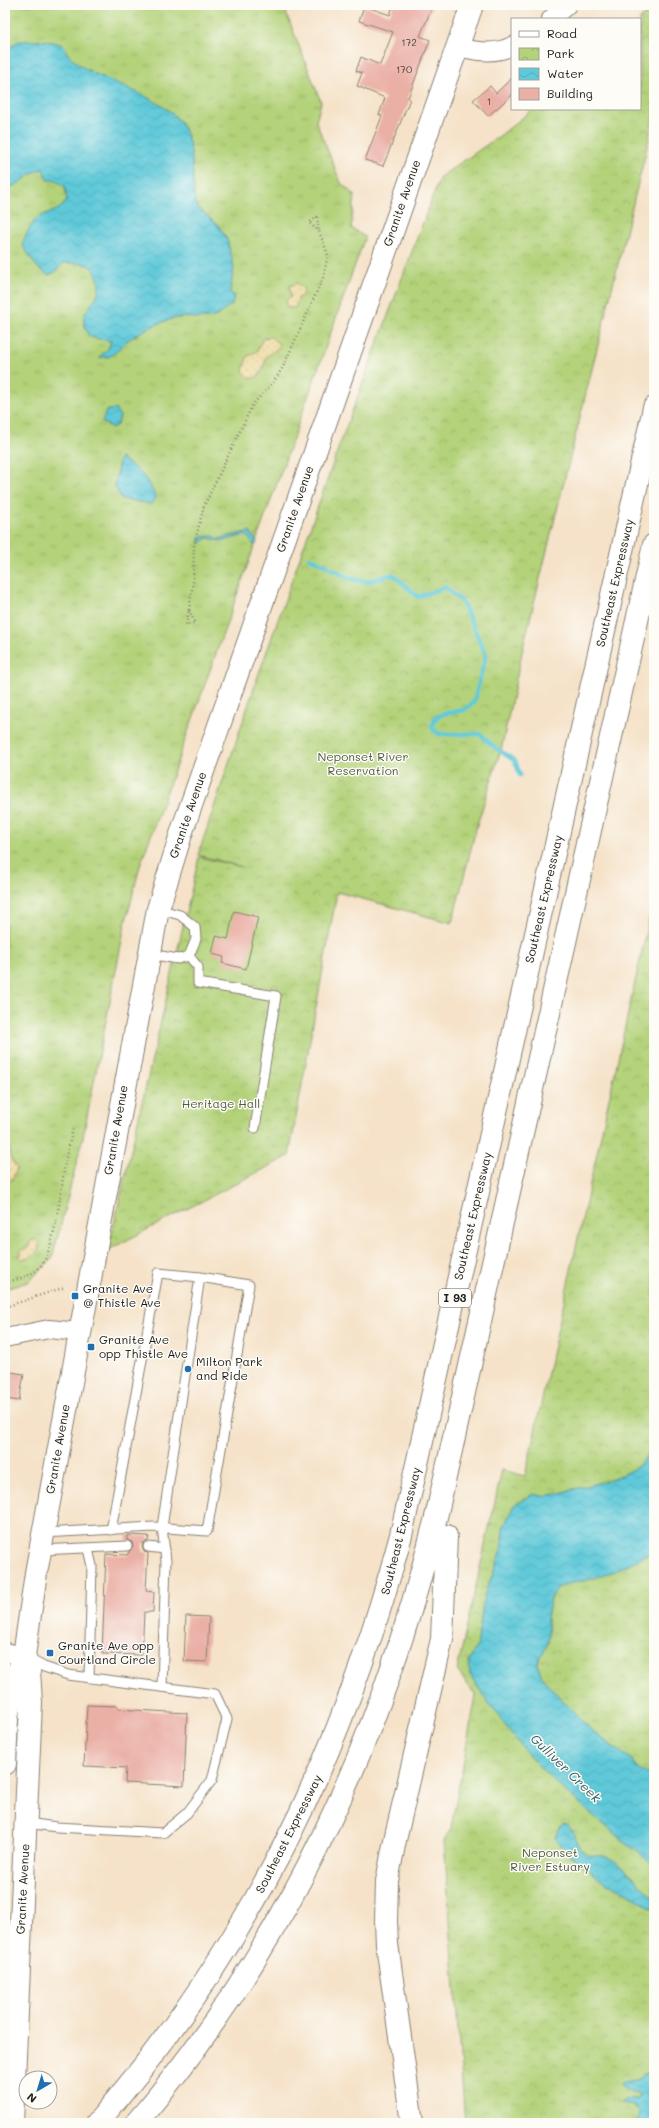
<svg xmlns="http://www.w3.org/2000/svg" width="659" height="2128" font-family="Mali,sans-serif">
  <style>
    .grass { fill: url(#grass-tufts); stroke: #68774a }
    .sand { fill: url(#sand-dots); stroke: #857b5d }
    .park { fill: url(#park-crowns); stroke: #68774a }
    .water { fill: url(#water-waves); stroke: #3e727a }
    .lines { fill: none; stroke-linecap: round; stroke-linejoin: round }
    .stream { stroke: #5fc9d9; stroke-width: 4.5 }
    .building { fill: #eaafa5 }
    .lane-casing { stroke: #887f72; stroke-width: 11 }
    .street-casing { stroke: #887f72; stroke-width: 20 }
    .secondary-casing { stroke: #887f72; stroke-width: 24 }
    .highway-casing { stroke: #887f72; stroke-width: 24 }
    .path { stroke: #887f72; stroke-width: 2.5; stroke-dasharray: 1 3; stroke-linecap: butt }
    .lane { stroke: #fff; stroke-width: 9 }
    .street { stroke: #fff; stroke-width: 18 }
    .secondary { stroke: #fff; stroke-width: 22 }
    .highway { stroke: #fff; stroke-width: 22 }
    .poi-dot { fill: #1f6fb2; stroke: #fdfcf7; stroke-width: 1.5 }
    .labels { text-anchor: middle; stroke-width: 3; stroke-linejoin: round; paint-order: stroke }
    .number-label { font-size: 10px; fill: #50413e }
    .shield { fill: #fdfcf7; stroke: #605f5e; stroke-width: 1 }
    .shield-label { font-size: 11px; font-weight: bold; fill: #1c1c1c }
    .street-label { font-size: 12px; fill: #1c1c1c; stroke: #fdfcf7 }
    .park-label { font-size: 12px; fill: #515c3d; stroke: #fdfcf7 }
    .poi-label { font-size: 12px; fill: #1c1c1c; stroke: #fdfcf7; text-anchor: start }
    .water-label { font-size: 13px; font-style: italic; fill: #376168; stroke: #fdfcf7 }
  </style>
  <defs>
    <pattern id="grass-tufts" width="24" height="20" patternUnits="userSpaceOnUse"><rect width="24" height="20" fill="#b3d279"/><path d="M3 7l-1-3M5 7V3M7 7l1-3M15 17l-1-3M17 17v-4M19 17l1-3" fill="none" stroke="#99b468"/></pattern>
    <pattern id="sand-dots" width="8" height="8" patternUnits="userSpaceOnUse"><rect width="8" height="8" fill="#eeda9e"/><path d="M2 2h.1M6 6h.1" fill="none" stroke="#ccba88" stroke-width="1.8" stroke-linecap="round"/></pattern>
    <pattern id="park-crowns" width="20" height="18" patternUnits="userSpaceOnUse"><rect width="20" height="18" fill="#b3d279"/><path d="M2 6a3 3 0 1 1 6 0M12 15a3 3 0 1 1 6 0" fill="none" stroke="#99b468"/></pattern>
    <pattern id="water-waves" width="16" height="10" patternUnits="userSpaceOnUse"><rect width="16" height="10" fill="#5fc9d9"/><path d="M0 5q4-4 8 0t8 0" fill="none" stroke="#52acba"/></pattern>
  </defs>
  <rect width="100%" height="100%" fill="#fdfcf7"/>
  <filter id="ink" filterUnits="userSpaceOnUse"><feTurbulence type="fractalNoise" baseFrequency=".025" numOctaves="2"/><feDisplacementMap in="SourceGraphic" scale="8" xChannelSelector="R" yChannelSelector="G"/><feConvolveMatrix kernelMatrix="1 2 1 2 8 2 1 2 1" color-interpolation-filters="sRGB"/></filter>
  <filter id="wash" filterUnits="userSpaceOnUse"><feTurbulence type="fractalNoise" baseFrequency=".012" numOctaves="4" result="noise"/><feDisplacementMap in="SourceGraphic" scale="16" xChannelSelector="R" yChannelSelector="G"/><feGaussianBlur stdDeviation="0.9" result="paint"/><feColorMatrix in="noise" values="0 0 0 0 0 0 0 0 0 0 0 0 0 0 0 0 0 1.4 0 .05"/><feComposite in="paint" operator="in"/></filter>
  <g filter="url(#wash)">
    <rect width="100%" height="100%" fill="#f5e2c8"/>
    <path class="grass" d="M 5,5 L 283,5 L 321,102 L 316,122 L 341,183 L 355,195 L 351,228 L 365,237 L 140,866 L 125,925 L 83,1137 L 52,1259 L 28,1282 L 5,1289 Z"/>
    <g class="sand">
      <path d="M 296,283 L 303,288 L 304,292 L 298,299 L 295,308 L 287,308 L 286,301 L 291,296 L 289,287 Z"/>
      <path d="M 271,337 L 279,344 L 278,348 L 266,357 C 264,366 261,379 250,378 L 243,371 L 247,357 L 257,351 L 263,338 Z"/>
      <path d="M 5,1143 L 9,1146 L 11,1159 L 17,1168 L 12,1180 L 9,1181 L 5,1177 Z"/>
      <path d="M 35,1239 L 40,1244 L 38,1250 L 30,1258 L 22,1259 L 20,1257 L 21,1250 L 28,1248 L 31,1241 Z"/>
    </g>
    <g class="park">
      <path d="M 654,8 L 654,114 L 648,143 L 524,643 L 502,746 L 477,825 L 452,923 L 337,892 L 289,1156 L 108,1250 L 199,857 L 242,867 L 198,855 L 256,682 L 342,438 L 440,177 L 501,135 L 533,109 L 640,109 L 640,19 Z"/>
      <path d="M 654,897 L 654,2123 L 465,2123 L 444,1841 L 451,1828 L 476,1696 L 457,1670 L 502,1470 L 525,1476 Z"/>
    </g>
    <g class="water">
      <path d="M 18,41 C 32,41 47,39 60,44 C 66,46 65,49 67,53 C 71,58 80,66 86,69 C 111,83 168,100 182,125 C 196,150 191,175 195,202 L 199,209 L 218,225 L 227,239 L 234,268 L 230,292 L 234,296 L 232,306 L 228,306 C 213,326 197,315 177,318 C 169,319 160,323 153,326 C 144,329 135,336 127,341 C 117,349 113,360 99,357 L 108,349 L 111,341 L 90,337 C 71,307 102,307 99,282 C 98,277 95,272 92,267 L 81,263 L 64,263 L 54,273 L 48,275 L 37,267 L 22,245 C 25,236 32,220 41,216 C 54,209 57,214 67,200 L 65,187 L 56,180 L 47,180 L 43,169 C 27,172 23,186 5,188 L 5,51 Z"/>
      <path d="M 115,409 L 120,416 L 118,424 L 112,428 L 102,422 L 106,411 Z"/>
      <path d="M 120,458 C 139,470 147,477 156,498 L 151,504 L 121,499 L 114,484 C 119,476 116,467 120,458 Z"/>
      <path d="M 246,532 L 250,532 L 257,542 L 255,546 L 246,535 L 221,541 L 208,538 L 200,543 L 200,537 L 214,536 L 218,539 Z"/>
      <path d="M 654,1447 L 654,1551 L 615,1571 L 584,1581 L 578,1581 L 557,1588 L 551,1598 L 547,1618 L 549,1635 L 548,1643 L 537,1664 L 543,1679 L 548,1685 L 594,1733 L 632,1760 C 635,1769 646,1773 654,1776 L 654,1865 C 614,1832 572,1801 536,1763 C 512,1737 490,1705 470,1675 L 469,1661 L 477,1647 L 484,1596 L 501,1553 L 503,1528 L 514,1505 L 533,1494 L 543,1496 L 556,1494 L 613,1479 L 637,1467 Z"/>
      <path d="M 564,1824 C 577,1829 574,1842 583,1851 C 591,1859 600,1853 609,1858 C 627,1866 638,1886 654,1897 L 654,1910 L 623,1890 L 607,1884 L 566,1852 L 555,1838 L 559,1827 Z"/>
      <path d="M 654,2069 L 654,2123 L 638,2123 L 640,2112 C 634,2105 628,2104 619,2103 L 625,2099 L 637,2099 L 639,2094 L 623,2087 L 620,2084 L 623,2081 L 637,2079 Z"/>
    </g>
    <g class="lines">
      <path class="stream" d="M 309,558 C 328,563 348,584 370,581 C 379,579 382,575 394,575 L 418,597 L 445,587 L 462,602 L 486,655 L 474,702 L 464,710 L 443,714 L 435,718 L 432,728 L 439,734 L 480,734 L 493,746 L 515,761 L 520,775"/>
    </g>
    <g id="blocks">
      <g class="building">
        <path d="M 393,5 L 433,5 L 420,36 L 430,40 L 408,98 L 410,99 L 383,166 L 365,160 L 382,116 L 379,115 L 385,98 L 357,86 L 362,73 L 356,71 L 361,57 L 380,65 L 393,32 L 359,21 L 364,6 L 390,15 Z"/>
        <path d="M 512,78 L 512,95 L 488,116 L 473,100 L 490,86 L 496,93 Z"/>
        <path d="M 234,911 L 258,917 L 246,969 L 222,963 L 224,957 L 212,954 L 216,936 L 228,939 Z"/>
        <path d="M 5,1371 L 24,1374 L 19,1401 L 5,1399 Z"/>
        <path d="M 127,1535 L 149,1536 L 148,1541 L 143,1543 L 142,1547 L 144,1552 L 148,1553 L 146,1591 L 154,1592 L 153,1612 L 144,1612 L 142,1655 L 102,1654 L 106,1554 L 127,1555 L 133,1546 L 132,1542 L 127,1540 Z"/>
        <path d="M 186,1616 L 209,1617 L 207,1662 L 184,1661 Z"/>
        <path d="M 87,1705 L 118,1706 L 118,1709 L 187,1713 L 184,1786 L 125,1783 L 126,1768 L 84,1766 Z"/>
      </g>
    </g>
  </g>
  <g filter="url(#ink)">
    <use href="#blocks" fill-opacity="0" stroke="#887f72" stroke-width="1"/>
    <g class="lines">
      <defs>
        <g id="lane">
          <path d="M 150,954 L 178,959 L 189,956 L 196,939 L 195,927 L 180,915 L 158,909"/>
          <path d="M 189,956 L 198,967 L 198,983 L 276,996 L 255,1128"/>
          <path d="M 111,1530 L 158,1273 L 200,1277"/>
          <path d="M 43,1533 L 154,1527 L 207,1531 L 249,1285 L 200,1277 L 162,1527 L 166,1561 L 162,1687"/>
          <path d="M 148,1547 L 165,1549"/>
          <path d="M 88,1549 L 92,1566 L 89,1677"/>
          <path d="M 40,1550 L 127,1546"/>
          <path d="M 26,1823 L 57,1827 L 163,1833 L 187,1813 L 212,1780 L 227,1719 L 215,1694 L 68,1675 L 44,1667 L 29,1659"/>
        </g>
        <g id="street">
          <path d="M 551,19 L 567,5"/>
          <path d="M 457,47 C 475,51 495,55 512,46"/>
          <path d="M 5,1338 L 49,1329 L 79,1332"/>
          <path d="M 5,1652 L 24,1656"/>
        </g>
        <g id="secondary">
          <path d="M 5,1764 L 7,1718 L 12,1687 L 24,1656 L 36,1573 L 158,909 L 182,831 L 472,5"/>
          <path d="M 12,2123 L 31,1703 L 29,1670 L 24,1656"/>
        </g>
        <g id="highway">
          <path d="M 5,1727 L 7,1718"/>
          <path d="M 97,2123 C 249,1947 341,1759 401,1535 L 654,408"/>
          <path d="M 136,2123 C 288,1945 382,1739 437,1513 L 654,545"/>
          <path d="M 412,2123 L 387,1944 L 386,1921 L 387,1881 L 395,1840 L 442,1639 L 446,1536"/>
        </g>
      </defs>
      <use href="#lane" class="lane-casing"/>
      <use href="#street" class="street-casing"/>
      <use href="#secondary" class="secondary-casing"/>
      <use href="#highway" class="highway-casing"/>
      <g class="path">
        <path d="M 189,610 L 193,583 L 194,545 L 204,506 L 253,404 L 273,383 L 283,367 L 323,278 L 328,255 L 319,231 L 309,223 L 317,217 L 319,231"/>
        <path d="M 189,610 L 195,623 L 186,625 Z"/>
        <path d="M 5,1282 C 18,1280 31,1276 41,1266 C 55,1249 62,1182 66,1158 C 68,1148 71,1138 73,1128"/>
        <path d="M 5,1307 L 65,1287"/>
      </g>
      <use href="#lane" class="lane"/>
      <use href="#street" class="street"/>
      <use href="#secondary" class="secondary"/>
      <use href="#highway" class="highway"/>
    </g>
  </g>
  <g class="poi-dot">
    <rect x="71" y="1292" width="8" height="8" rx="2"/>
    <rect x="87" y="1343" width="8" height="8" rx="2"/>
    <circle cx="188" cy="1369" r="4"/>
    <rect x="46" y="1649" width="8" height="8" rx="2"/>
  </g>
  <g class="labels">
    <g class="number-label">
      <text x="409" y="46">172</text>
      <text x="404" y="73">170</text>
      <text x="489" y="105">1</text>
    </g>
    <rect class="shield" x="439" y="1289" width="32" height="18" rx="3"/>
    <g class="shield-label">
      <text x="455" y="1302">I 93</text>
    </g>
    <g class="street-label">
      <text transform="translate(402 203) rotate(-71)" y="4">Granite Avenue</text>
      <text transform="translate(295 509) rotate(-71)" y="4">Granite Avenue</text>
      <text transform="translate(615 583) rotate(-77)" y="4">Southeast Expressway</text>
      <text transform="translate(188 815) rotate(-71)" y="4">Granite Avenue</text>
      <text transform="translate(544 899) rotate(-77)" y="4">Southeast Expressway</text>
      <text transform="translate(116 1130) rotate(-80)" y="4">Granite Avenue</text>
      <text transform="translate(473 1216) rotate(-77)" y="4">Southeast Expressway</text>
      <text transform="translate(58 1449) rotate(-80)" y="4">Granite Avenue</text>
      <text transform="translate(401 1531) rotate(-76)" y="4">Southeast Expressway</text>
      <text transform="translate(289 1834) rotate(-63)" y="4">Southeast Expressway</text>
      <text transform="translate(23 1889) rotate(-87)" y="4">Granite Avenue</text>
    </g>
    <g class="park-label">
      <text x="363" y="761">Neponset River<tspan x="363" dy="14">Reservation</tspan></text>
      <text x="221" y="1108">Heritage Hall</text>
      <text x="550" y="1857">Neponset<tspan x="550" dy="14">River Estuary</tspan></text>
    </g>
    <g class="poi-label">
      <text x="83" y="1293">Granite Ave<tspan x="83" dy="14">@ Thistle Ave</tspan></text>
      <text x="99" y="1344">Granite Ave<tspan x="99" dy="14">opp Thistle Ave</tspan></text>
      <text x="196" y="1366">Milton Park<tspan x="196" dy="14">and Ride</tspan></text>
      <text x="58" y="1650">Granite Ave opp<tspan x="58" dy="14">Courtland Circle</tspan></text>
    </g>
    <g class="water-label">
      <text transform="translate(566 1768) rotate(44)" y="5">Gulliver Creek</text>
    </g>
  </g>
  <rect width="659" height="2128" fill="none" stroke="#fdfcf7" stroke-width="20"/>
  <rect x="511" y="18" width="130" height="92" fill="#fdfcf7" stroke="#a3a29f"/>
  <rect x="519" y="31" width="20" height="6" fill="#ffffff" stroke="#a3a29f"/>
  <text x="547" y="38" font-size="12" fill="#1c1c1c">Road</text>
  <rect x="519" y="48" width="20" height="12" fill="url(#park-crowns)" stroke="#a3a29f"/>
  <text x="547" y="58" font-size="12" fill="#1c1c1c">Park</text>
  <rect x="519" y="68" width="20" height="12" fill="url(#water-waves)" stroke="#a3a29f"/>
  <text x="547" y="78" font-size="12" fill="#1c1c1c">Water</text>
  <rect x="519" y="88" width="20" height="12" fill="#eaafa5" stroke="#a3a29f"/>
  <text x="547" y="98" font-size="12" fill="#1c1c1c">Building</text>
  <g transform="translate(38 2090) rotate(218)"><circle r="19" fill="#fdfcf7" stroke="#a3a29f"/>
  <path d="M0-3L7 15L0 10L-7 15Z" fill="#1f6fb2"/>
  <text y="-6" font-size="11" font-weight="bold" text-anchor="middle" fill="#1c1c1c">N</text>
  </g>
</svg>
